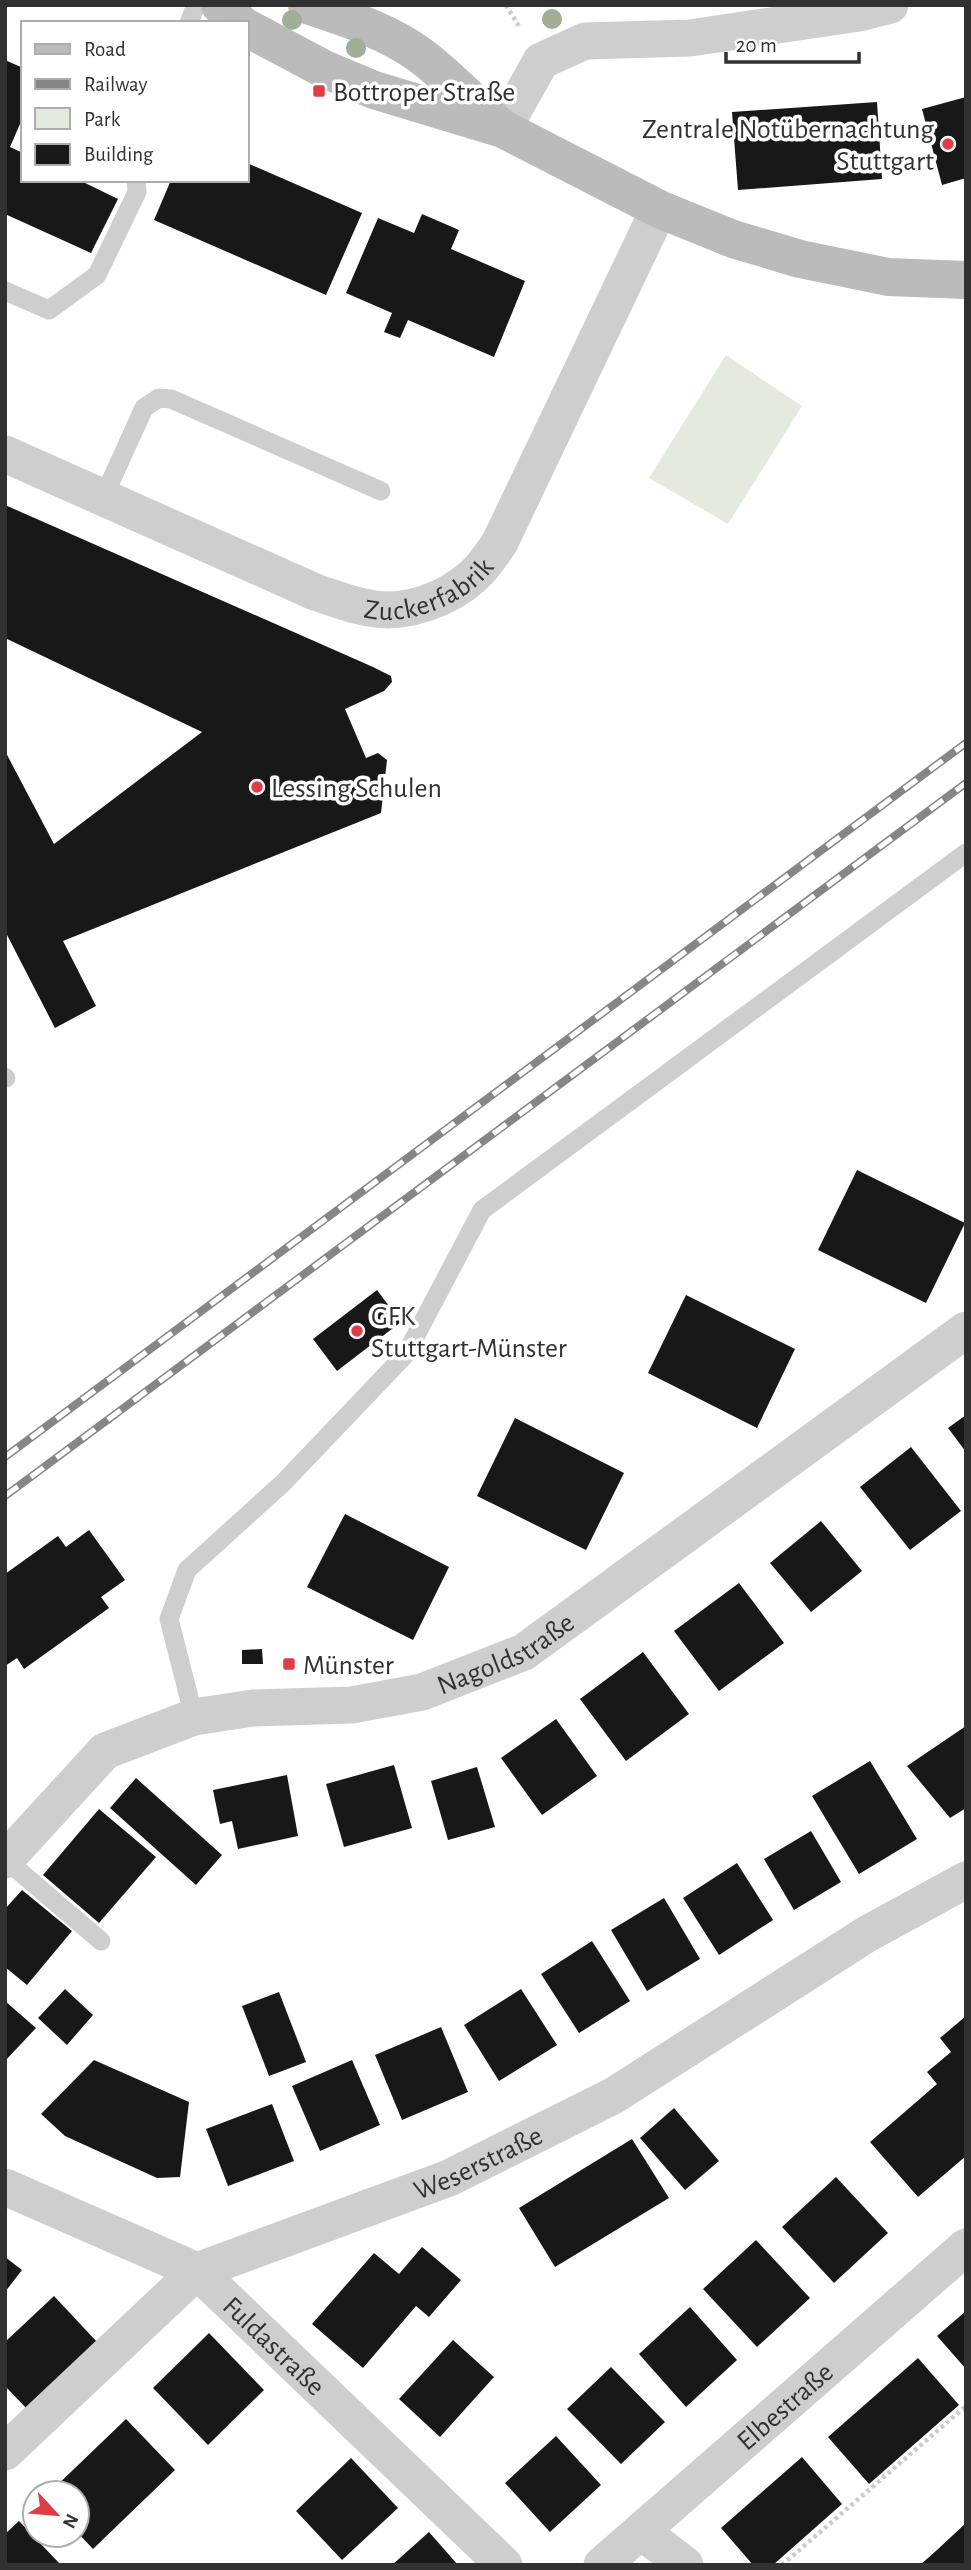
<svg xmlns="http://www.w3.org/2000/svg" width="971" height="2570" font-family="'Alegreya Sans',sans-serif">
  <style>
    .green { fill: #e4eadd }
    .building { fill: #181818 }
    .lines { fill: none; stroke-linecap: round; stroke-linejoin: round }
    .path { stroke: #cbcbcb; stroke-width: 4.5; stroke-dasharray: 3.5 3.5; stroke-linecap: butt }
    .lane { stroke: #cecece; stroke-width: 19 }
    .street { stroke: #cecece; stroke-width: 37 }
    .secondary { stroke: #bbb; stroke-width: 38 }
    .rail-casing { stroke: #868686; stroke-width: 8 }
    .rail { stroke: #fff; stroke-width: 5; stroke-dasharray: 16; stroke-linecap: butt }
    .tree { fill: #a1ae96 }
    .poi-dot { fill: #de3d47; stroke: #fff; stroke-width: 2.5 }
    .labels { text-anchor: middle; stroke-width: 7; stroke-linejoin: round; paint-order: stroke }
    .poi-label { font-size: 28px; fill: #313131; stroke: #fff; text-anchor: start }
    .street-label { font-size: 28px; fill: #313131; stroke: #fff }
  </style>
  <rect width="100%" height="100%" fill="#fff"/>
  <path class="green" d="M 726,355 L 802,406 L 728,524 L 649,478 Z"/>
  <g class="building">
    <path d="M 5,60 L 23,68 L 23,117 L 10,147 L 23,153 L 23,180 L 79,180 L 118,199 L 91,253 L 5,214 Z"/>
    <path d="M 966,97 L 966,178 L 942,185 L 922,109 Z"/>
    <path d="M 877,102 L 882,179 L 738,190 L 732,112 Z"/>
    <path d="M 247,163 L 362,213 L 326,295 L 154,220 L 171,180 L 247,180 Z"/>
    <path d="M 422,214 L 459,230 L 451,249 L 525,281 L 494,357 L 408,320 L 400,338 L 384,332 L 392,313 L 346,293 L 378,218 L 414,233 Z"/>
    <path d="M 5,505 L 373,667 L 391,676 L 392,682 L 384,691 L 345,709 L 366,758 L 378,753 L 387,760 L 381,813 L 63,941 L 96,1006 L 55,1028 L 5,931 L 5,751 L 54,844 L 202,732 L 5,638 Z"/>
    <path d="M 857,1170 L 965,1223 L 926,1303 L 818,1250 Z"/>
    <path d="M 377,1290 L 401,1322 L 337,1371 L 313,1339 Z"/>
    <path d="M 686,1295 L 795,1349 L 757,1428 L 648,1373 Z"/>
    <path d="M 966,1415 L 966,1452 L 948,1428 Z"/>
    <path d="M 515,1418 L 624,1473 L 586,1550 L 477,1496 Z"/>
    <path d="M 911,1447 L 961,1511 L 910,1550 L 860,1487 Z"/>
    <path d="M 345,1514 L 449,1567 L 413,1640 L 307,1587 Z"/>
    <path d="M 821,1521 L 862,1571 L 811,1612 L 770,1563 Z"/>
    <path d="M 89,1530 L 125,1580 L 101,1597 L 109,1608 L 24,1669 L 17,1658 L 5,1666 L 5,1574 L 58,1536 L 66,1547 Z"/>
    <path d="M 739,1583 L 784,1643 L 719,1691 L 674,1631 Z"/>
    <path d="M 262,1649 L 263,1664 L 242,1664 L 242,1650 Z"/>
    <path d="M 643,1652 L 689,1714 L 626,1761 L 580,1699 Z"/>
    <path d="M 556,1719 L 597,1776 L 542,1815 L 501,1758 Z"/>
    <path d="M 966,1726 L 966,1808 L 950,1818 L 907,1766 Z"/>
    <path d="M 870,1761 L 917,1839 L 859,1874 L 812,1796 Z"/>
    <path d="M 394,1765 L 412,1828 L 344,1847 L 326,1784 Z"/>
    <path d="M 477,1767 L 495,1827 L 448,1840 L 431,1781 Z"/>
    <path d="M 287,1775 L 298,1836 L 238,1849 L 232,1821 L 220,1824 L 213,1790 Z"/>
    <path d="M 136,1778 L 222,1855 L 196,1885 L 110,1808 Z"/>
    <path d="M 99,1809 L 156,1857 L 99,1923 L 43,1875 Z"/>
    <path d="M 811,1831 L 841,1882 L 794,1910 L 764,1859 Z"/>
    <path d="M 737,1863 L 773,1920 L 719,1955 L 683,1898 Z"/>
    <path d="M 22,1890 L 72,1931 L 27,1985 L 5,1967 L 5,1909 Z"/>
    <path d="M 664,1898 L 700,1959 L 647,1991 L 611,1930 Z"/>
    <path d="M 592,1941 L 630,2001 L 579,2033 L 541,1974 Z"/>
    <path d="M 65,1989 L 93,2015 L 67,2045 L 38,2018 Z"/>
    <path d="M 521,1989 L 557,2045 L 499,2081 L 464,2025 Z"/>
    <path d="M 279,1992 L 306,2062 L 269,2076 L 242,2006 Z"/>
    <path d="M 5,2001 L 36,2028 L 5,2061 Z"/>
    <path d="M 966,2016 L 966,2156 L 918,2197 L 870,2142 L 937,2084 L 927,2072 L 951,2052 L 940,2038 Z"/>
    <path d="M 441,2027 L 468,2092 L 402,2120 L 375,2055 Z"/>
    <path d="M 94,2060 L 189,2102 L 180,2177 L 157,2178 L 65,2136 L 41,2114 Z"/>
    <path d="M 352,2060 L 380,2125 L 320,2151 L 292,2086 Z"/>
    <path d="M 272,2104 L 294,2161 L 228,2186 L 206,2129 Z"/>
    <path d="M 674,2108 L 719,2161 L 685,2190 L 640,2138 Z"/>
    <path d="M 632,2139 L 669,2198 L 555,2267 L 519,2208 Z"/>
    <path d="M 836,2177 L 888,2233 L 834,2283 L 782,2227 Z"/>
    <path d="M 756,2240 L 810,2298 L 757,2347 L 703,2289 Z"/>
    <path d="M 422,2247 L 461,2280 L 429,2317 L 416,2306 L 363,2368 L 312,2324 L 374,2253 L 399,2274 Z"/>
    <path d="M 5,2257 L 22,2270 L 5,2292 Z"/>
    <path d="M 54,2296 L 98,2343 L 28,2410 L 5,2386 L 5,2342 Z"/>
    <path d="M 690,2307 L 737,2360 L 686,2407 L 639,2354 Z"/>
    <path d="M 966,2311 L 966,2369 L 937,2336 Z"/>
    <path d="M 209,2333 L 264,2390 L 208,2445 L 153,2388 Z"/>
    <path d="M 453,2340 L 494,2377 L 440,2437 L 399,2399 Z"/>
    <path d="M 918,2358 L 959,2405 L 869,2484 L 828,2437 Z"/>
    <path d="M 611,2367 L 665,2422 L 621,2464 L 567,2409 Z"/>
    <path d="M 126,2419 L 175,2470 L 93,2549 L 77,2532 L 77,2493 L 49,2493 Z"/>
    <path d="M 556,2436 L 601,2485 L 550,2532 L 505,2483 Z"/>
    <path d="M 802,2457 L 842,2504 L 773,2565 L 753,2565 L 721,2528 Z"/>
    <path d="M 351,2458 L 398,2508 L 342,2560 L 296,2511 Z"/>
    <path d="M 19,2521 L 61,2565 L 5,2565 L 5,2534 Z"/>
    <path d="M 966,2523 L 966,2565 L 920,2565 L 937,2550 Z"/>
    <path d="M 429,2532 L 458,2565 L 392,2565 Z"/>
  </g>
  <g class="lines">
    <g class="path">
      <path d="M 506,5 L 520,28"/>
      <path d="M 782,2565 L 966,2406"/>
    </g>
    <g class="lane">
      <path d="M 189,23 L 196,5"/>
      <path d="M 5,291 L 49,310 L 97,275 L 137,192 L 136,180"/>
      <path d="M 104,496 L 144,408 L 159,398 L 171,399 L 381,491"/>
      <path d="M 5,1077 L 6,1078"/>
      <path d="M 194,1717 L 169,1619 L 187,1570 L 283,1483 L 406,1354 L 482,1210 L 966,853"/>
      <path d="M 5,1859 L 101,1941"/>
    </g>
    <g class="street">
      <path d="M 503,129 L 541,61 L 585,41 L 690,38 L 859,13 L 890,5"/>
      <path id="s1" d="M 5,454 L 315,592 C 339,600 364,610 389,610 C 422,609 459,593 481,568 C 488,560 494,551 500,542 L 659,209"/>
      <path id="s2" d="M 5,1860 L 105,1751 L 194,1717 L 253,1708 L 352,1705 L 422,1692 L 524,1652 L 966,1330"/>
      <path id="s3" d="M 5,2187 L 197,2271 L 504,2565"/>
      <path id="s4" d="M 5,2452 L 197,2271 L 449,2178 L 613,2096 L 867,1934 L 966,1880"/>
      <path d="M 641,2531 L 685,2565"/>
      <path id="s5" d="M 602,2565 L 966,2247"/>
    </g>
    <g class="secondary">
      <path d="M 220,5 L 240,23"/>
      <path d="M 307,5 C 346,18 387,31 420,55 C 447,75 471,101 496,123"/>
      <path d="M 247,28 L 324,69 L 374,90 L 503,129 L 659,209 L 733,239 L 800,259 L 888,277 L 966,280"/>
    </g>
    <defs>
      <g id="rail">
        <path d="M 5,1457 L 966,743"/>
        <path d="M 5,1496 L 966,783"/>
      </g>
    </defs>
    <use href="#rail" class="rail-casing"/>
    <use href="#rail" class="rail"/>
  </g>
  <g class="tree">
    <circle cx="552" cy="19" r="10"/>
    <circle cx="292" cy="20" r="10"/>
    <circle cx="356" cy="48" r="10"/>
  </g>
  <g class="poi-dot">
    <rect x="312" y="84" width="14" height="14" rx="3.5"/>
    <circle cx="948" cy="144" r="7"/>
    <circle cx="257" cy="787" r="7"/>
    <circle cx="357" cy="1331" r="7"/>
    <rect x="282" y="1657" width="14" height="14" rx="3.5"/>
  </g>
  <g class="labels">
    <g class="poi-label">
      <text x="333" y="101">Bottroper Straße</text>
      <text x="934" y="138" text-anchor="end">Zentrale Notübernachtung<tspan x="934" dy="32">Stuttgart</tspan></text>
      <text x="271" y="797">Lessing Schulen</text>
      <text x="371" y="1325">GFK<tspan x="371" dy="32">Stuttgart-Münster</tspan></text>
      <text x="303" y="1674">Münster</text>
    </g>
    <g class="street-label">
      <text dy="10" stroke="none"><textPath href="#s1" startOffset="460">Zuckerfabrik</textPath></text>
      <text dy="10" stroke="none"><textPath href="#s2" startOffset="565">Nagoldstraße</textPath></text>
      <text dy="10" stroke="none"><textPath href="#s4" startOffset="565">Weserstraße</textPath></text>
      <text dy="10" stroke="none"><textPath href="#s3" startOffset="317">Fuldastraße</textPath></text>
      <text dy="10" stroke="none"><textPath href="#s5" startOffset="242">Elbestraße</textPath></text>
    </g>
  </g>
  <rect width="971" height="2570" fill="none" stroke="#313131" stroke-width="14"/>
  <rect x="21" y="21" width="228" height="161" fill="#ffffff" stroke="#adadad" stroke-width="2"/>
  <rect x="35" y="44" width="35" height="10" fill="#bbbbbb" stroke="#adadad" stroke-width="2"/>
  <text x="84" y="56" font-size="21" fill="#313131">Road</text>
  <rect x="35" y="79" width="35" height="10" fill="#868686" stroke="#adadad" stroke-width="2"/>
  <text x="84" y="91" font-size="21" fill="#313131">Railway</text>
  <rect x="35" y="108" width="35" height="21" fill="#e4eadd" stroke="#adadad" stroke-width="2"/>
  <text x="84" y="126" font-size="21" fill="#313131">Park</text>
  <rect x="35" y="144" width="35" height="21" fill="#181818" stroke="#adadad" stroke-width="2"/>
  <text x="84" y="161" font-size="21" fill="#313131">Building</text>
  <g transform="translate(56 2514) rotate(116)"><circle r="33" fill="#ffffff" stroke="#adadad" stroke-width="2"/>
  <path d="M0-5L12 26L0 18L-12 26Z" fill="#de3d47"/>
  <text y="-10" font-size="19" font-weight="bold" text-anchor="middle" fill="#313131">N</text>
  </g>
  <path d="M726 52v10h133v-10" fill="none" stroke="#313131" stroke-width="3.5"/>
  <text x="736" y="52" font-size="21" fill="#313131" stroke="#ffffff" stroke-width="5" paint-order="stroke">20 m</text>
</svg>
